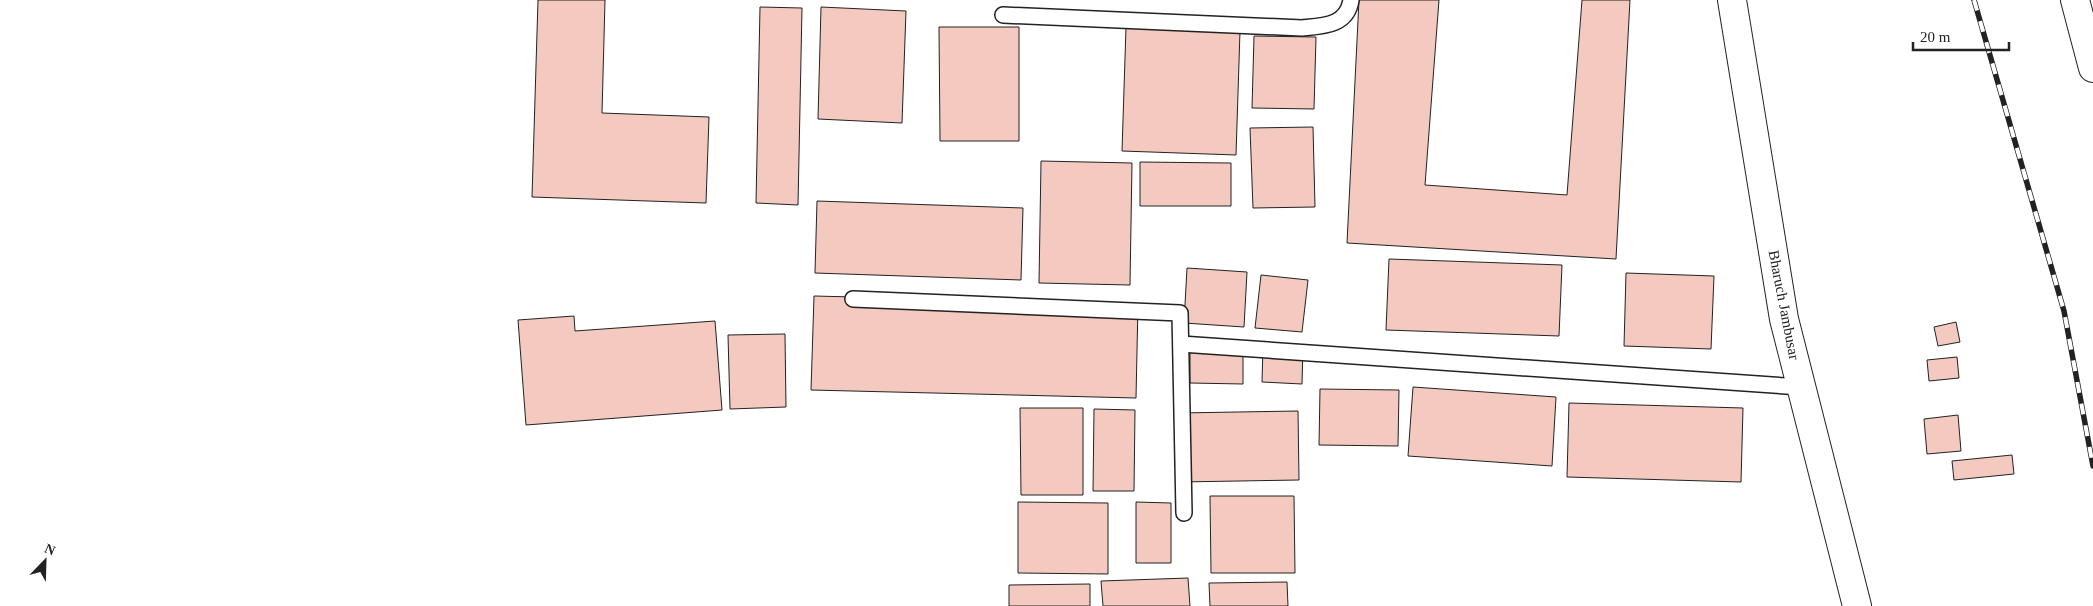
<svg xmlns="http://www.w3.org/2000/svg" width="2093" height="606" font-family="'Times New Roman',serif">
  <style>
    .building { fill: #f3c9c0; stroke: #222 }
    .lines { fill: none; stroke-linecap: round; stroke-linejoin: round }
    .lane-casing { stroke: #222; stroke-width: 18 }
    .street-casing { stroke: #222; stroke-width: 30 }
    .highway-casing { stroke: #222; stroke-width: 30 }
    .lane { stroke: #fff; stroke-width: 15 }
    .street { stroke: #fff; stroke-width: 28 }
    .highway { stroke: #fff; stroke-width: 28 }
    .rail-casing { stroke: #222; stroke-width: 5.5 }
    .rail { stroke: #fff; stroke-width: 4; stroke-dasharray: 11; stroke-linecap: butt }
    .labels { text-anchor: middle; stroke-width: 4; stroke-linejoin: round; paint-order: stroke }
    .street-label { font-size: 15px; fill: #222; stroke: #fff }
  </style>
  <rect width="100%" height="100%" fill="#fff"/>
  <g class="building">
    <path d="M 538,0 L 605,0 L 602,113 L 709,117 L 706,203 L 532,197 Z"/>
    <path d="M 1359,0 L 1439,0 L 1425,185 L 1567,195 L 1582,0 L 1630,0 L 1616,259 L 1347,243 Z"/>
    <path d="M 760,7 L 802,8 L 798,205 L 756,203 Z"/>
    <path d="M 821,7 L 906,11 L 902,123 L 818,119 Z"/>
    <path d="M 939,27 L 1019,27 L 1019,141 L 940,141 Z"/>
    <path d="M 1126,27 L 1240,31 L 1236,155 L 1122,151 Z"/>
    <path d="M 1254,36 L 1316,37 L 1314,109 L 1252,108 Z"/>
    <path d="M 1313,127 L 1315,207 L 1253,208 L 1250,128 Z"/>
    <path d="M 1041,161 L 1132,163 L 1130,285 L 1039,283 Z"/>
    <path d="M 1140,162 L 1231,163 L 1231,206 L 1140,206 Z"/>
    <path d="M 817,201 L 1023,208 L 1021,280 L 815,273 Z"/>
    <path d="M 1389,259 L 1562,265 L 1559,336 L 1386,330 Z"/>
    <path d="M 1187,268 L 1247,272 L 1244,327 L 1184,323 Z"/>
    <path d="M 1626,273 L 1714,276 L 1711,349 L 1624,346 Z"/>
    <path d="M 1261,275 L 1308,280 L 1302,332 L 1255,328 Z"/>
    <path d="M 814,296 L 1138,304 L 1136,398 L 811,390 Z"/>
    <path d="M 574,316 L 575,331 L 715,321 L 722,410 L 526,425 L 518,320 Z"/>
    <path d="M 1956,322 L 1960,342 L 1938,346 L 1934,327 Z"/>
    <path d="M 785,334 L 786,407 L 730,409 L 728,335 Z"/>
    <path d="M 1243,345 L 1243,384 L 1190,383 L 1190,346 Z"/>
    <path d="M 1263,345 L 1303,347 L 1302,384 L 1262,382 Z"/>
    <path d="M 1957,357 L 1959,378 L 1929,381 L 1927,360 Z"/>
    <path d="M 1413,387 L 1556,397 L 1552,466 L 1408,456 Z"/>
    <path d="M 1320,389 L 1399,390 L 1398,446 L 1319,445 Z"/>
    <path d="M 1569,403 L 1743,408 L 1741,482 L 1567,477 Z"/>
    <path d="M 1020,408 L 1083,408 L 1083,495 L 1021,495 Z"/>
    <path d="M 1094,409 L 1135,410 L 1134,491 L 1093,491 Z"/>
    <path d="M 1298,411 L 1299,480 L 1179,482 L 1178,413 Z"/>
    <path d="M 1958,415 L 1961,451 L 1927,454 L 1924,419 Z"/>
    <path d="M 2012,455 L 2014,474 L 1954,480 L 1952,461 Z"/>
    <path d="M 1210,496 L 1294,496 L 1295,573 L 1211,573 Z"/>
    <path d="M 1018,502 L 1108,503 L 1108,574 L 1018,573 Z"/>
    <path d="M 1136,502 L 1171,503 L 1171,563 L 1136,563 Z"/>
    <path d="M 1188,578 L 1190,606 L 1103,606 L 1101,581 Z"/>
    <path d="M 1287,582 L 1288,606 L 1210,606 L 1209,583 Z"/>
    <path d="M 1090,584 L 1090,606 L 1009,606 L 1009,585 Z"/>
  </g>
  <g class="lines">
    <defs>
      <g id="lane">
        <path d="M 1003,15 L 1302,28 C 1323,26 1347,26 1351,0"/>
        <path d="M 853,299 L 1180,313 L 1184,513"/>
        <path d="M 1181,344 L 1801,387"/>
      </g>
      <path id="street" d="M 2075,0 L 2093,68"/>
      <path id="highway" d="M 1732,0 L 1784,319 L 1857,606"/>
    </defs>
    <use href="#lane" class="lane-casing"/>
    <use href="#street" class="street-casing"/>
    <use href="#highway" class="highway-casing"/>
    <use href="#lane" class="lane"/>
    <use href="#street" class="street"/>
    <use href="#highway" class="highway"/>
    <defs>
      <path id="rail" d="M 1974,0 L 2064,311 L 2093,466"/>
    </defs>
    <use href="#rail" class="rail-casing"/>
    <use href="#rail" class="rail"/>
  </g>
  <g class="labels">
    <g class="street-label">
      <text transform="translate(1784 305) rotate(79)" y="5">Bharuch Jambusar</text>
    </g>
  </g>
  <g transform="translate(45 561) rotate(23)" stroke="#ffffff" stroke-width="4" paint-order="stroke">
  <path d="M0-4L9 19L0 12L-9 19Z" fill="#222222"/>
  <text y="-8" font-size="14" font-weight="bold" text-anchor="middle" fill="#222222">N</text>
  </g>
  <path d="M1913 42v8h96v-8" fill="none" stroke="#222222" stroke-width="2.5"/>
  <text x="1920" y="42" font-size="15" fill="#222222" stroke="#ffffff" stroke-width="4" paint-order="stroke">20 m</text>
</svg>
